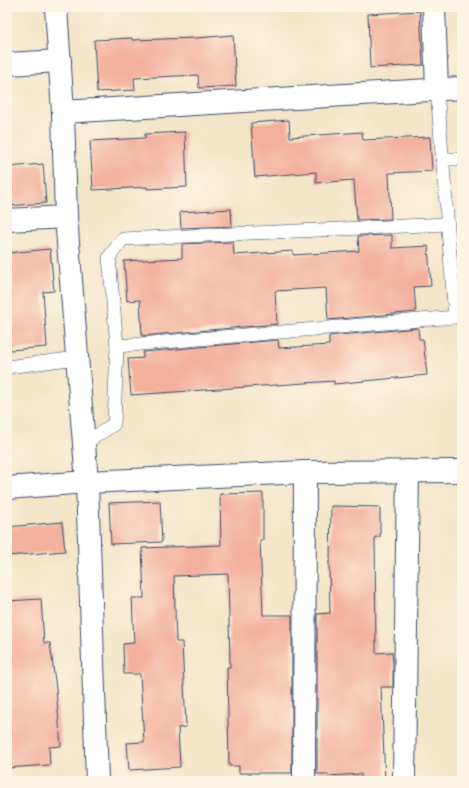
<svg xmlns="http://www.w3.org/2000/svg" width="469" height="788" font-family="'Gochi Hand',sans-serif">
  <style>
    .building { fill: #f3b09d }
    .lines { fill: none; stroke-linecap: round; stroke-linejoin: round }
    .service-casing { stroke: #3b4a6e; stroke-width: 14 }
    .minor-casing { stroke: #3b4a6e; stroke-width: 24 }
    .service { stroke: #fff; stroke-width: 13 }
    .minor { stroke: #fff; stroke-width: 22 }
  </style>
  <rect width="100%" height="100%" fill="#fcf5e5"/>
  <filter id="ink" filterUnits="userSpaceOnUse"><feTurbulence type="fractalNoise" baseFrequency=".025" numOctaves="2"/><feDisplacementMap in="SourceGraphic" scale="8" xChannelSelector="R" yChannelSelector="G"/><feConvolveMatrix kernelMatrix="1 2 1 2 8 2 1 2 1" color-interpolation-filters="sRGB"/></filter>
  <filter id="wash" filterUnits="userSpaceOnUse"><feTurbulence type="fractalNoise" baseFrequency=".012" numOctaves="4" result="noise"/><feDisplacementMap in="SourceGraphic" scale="16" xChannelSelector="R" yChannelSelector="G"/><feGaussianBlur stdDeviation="0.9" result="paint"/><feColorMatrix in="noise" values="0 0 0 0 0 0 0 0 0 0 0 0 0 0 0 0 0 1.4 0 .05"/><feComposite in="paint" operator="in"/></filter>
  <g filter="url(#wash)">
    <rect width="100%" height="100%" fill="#f3e5c8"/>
    <g id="blocks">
      <g class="building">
        <path d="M 420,11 L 423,65 L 370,68 L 368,14 Z"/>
        <path d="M 233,35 L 236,86 L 199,88 L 198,75 L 134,78 L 135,90 L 97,92 L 94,40 L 132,38 L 132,40 L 196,38 Z"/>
        <path d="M 289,120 L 290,137 L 362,132 L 363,140 L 430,137 L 432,171 L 389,173 L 391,219 L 357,220 L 354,180 L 316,183 L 316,172 L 255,177 L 251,123 Z"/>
        <path d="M 185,132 L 187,187 L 147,189 L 147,187 L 93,190 L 90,141 L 145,138 L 145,134 Z"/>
        <path d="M 43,164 L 46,203 L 7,206 L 7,167 Z"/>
        <path d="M 231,209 L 232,226 L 181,228 L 180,212 Z"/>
        <path d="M 392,235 L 392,248 L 428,246 L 431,286 L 414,287 L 416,312 L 328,320 L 326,288 L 275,291 L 277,324 L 142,336 L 140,300 L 127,301 L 124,261 L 182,258 L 182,244 L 233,242 L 234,255 L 293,251 L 293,255 L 359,251 L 358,236 Z"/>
        <path d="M 50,249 L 54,291 L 43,292 L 47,347 L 10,350 L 7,314 L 7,253 Z"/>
        <path d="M 418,328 L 419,339 L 423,339 L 427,375 L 334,384 L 334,381 L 131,395 L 128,359 L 143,358 L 143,352 L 278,340 L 279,348 L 329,345 L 329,336 Z"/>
        <path d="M 263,493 L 263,540 L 260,540 L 263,615 L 292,615 L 292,773 L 239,773 L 239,766 L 229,766 L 227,667 L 230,667 L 228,574 L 174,576 L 176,642 L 182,642 L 186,727 L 178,728 L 180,767 L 129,770 L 127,743 L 144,742 L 140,674 L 124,674 L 123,644 L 134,643 L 132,598 L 144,598 L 142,548 L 221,545 L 220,494 Z"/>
        <path d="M 160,501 L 162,542 L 111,544 L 109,503 Z"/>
        <path d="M 331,506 L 380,507 L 380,537 L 375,537 L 376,653 L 392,652 L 393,663 L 393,687 L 381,687 L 385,781 L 361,781 L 361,774 L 328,776 L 328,774 L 317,774 L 317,614 L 330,613 L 329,561 L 330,561 Z"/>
        <path d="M 62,522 L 65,551 L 7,556 L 7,527 Z"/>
        <path d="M 41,599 L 44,643 L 50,643 L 56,689 L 61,746 L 49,747 L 50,765 L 7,768 L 7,601 Z"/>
      </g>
    </g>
  </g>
  <g filter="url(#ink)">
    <use href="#blocks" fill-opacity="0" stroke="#3b4a6e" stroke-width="1"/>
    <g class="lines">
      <defs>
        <g id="service">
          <path d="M 442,159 L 462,159"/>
          <path d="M 117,346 L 455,317 L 437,90"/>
          <path d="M 7,367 L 77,358"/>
          <path d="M 84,444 L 114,424 L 117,346 L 109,257 L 123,239 L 447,224"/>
        </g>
        <g id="minor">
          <path d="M 56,7 L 63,112 L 66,217 L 87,482 L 97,781"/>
          <path d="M 434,7 L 437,90"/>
          <path d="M 7,64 L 60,61"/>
          <path d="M 63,112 L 462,88"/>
          <path d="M 7,220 L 66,217"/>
          <path d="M 7,488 L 87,482 L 305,472 L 462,471"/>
          <path d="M 304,781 L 305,472"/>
          <path d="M 404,781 L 408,471"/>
        </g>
      </defs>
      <use href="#service" class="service-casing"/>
      <use href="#minor" class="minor-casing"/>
      <use href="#service" class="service"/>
      <use href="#minor" class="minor"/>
    </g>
  </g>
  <rect width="469" height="788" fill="none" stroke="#fcf5e5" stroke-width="24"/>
</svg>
